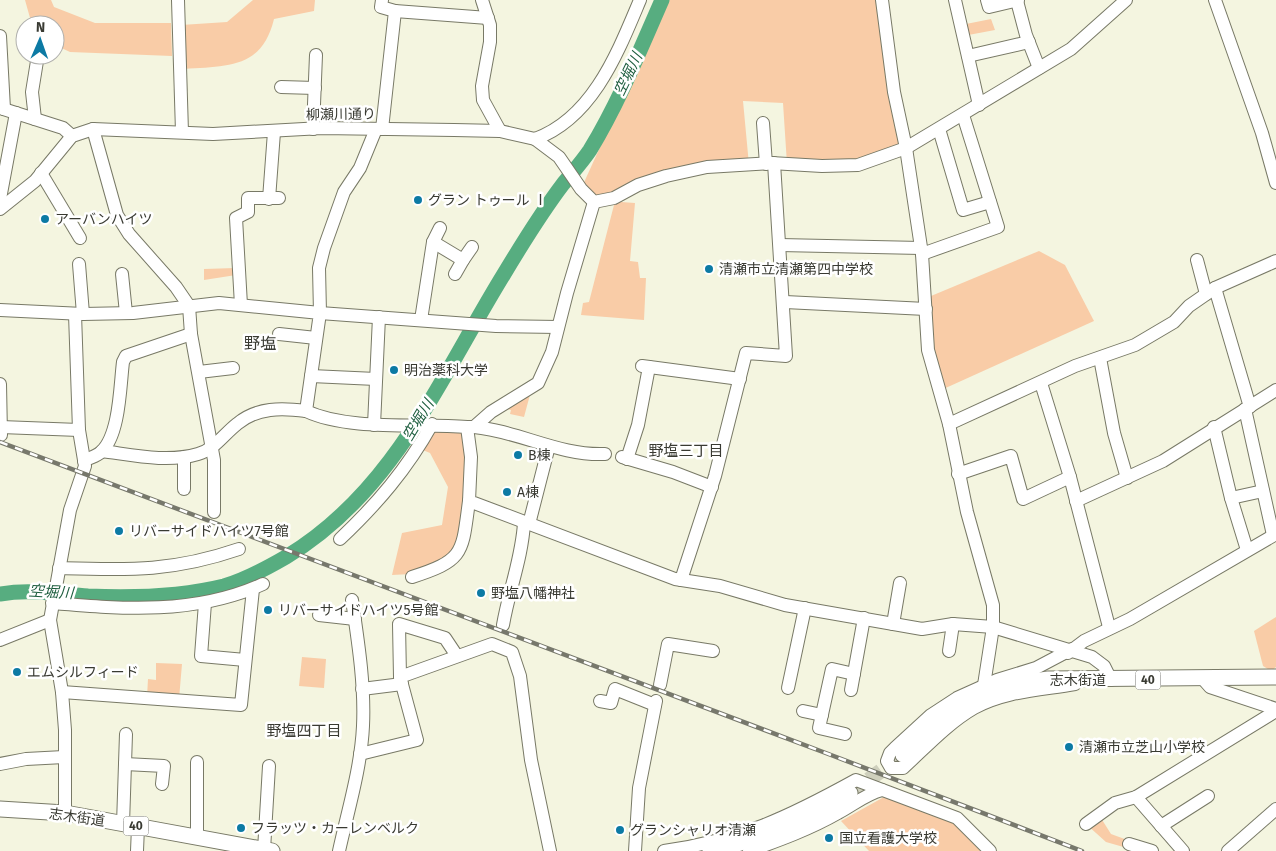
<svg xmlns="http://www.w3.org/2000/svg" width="1276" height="851" font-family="'Fira Sans','Noto Sans JP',sans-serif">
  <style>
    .green { fill: #f9cca7 }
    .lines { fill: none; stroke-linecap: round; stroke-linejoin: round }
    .river { stroke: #57ad80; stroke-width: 15 }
    .major-tunnel { stroke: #cfd0bd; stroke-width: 15; stroke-dasharray: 15 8; stroke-linecap: butt }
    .minor-casing { stroke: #787966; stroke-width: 14 }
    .major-casing { stroke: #787966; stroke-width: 17 }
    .minor { stroke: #fff; stroke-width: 12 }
    .major { stroke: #fff; stroke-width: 15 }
    .rail-casing { stroke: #77786c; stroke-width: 4.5 }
    .rail { stroke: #fff; stroke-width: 2.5; stroke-dasharray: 8; stroke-linecap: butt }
    .poi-dot { fill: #0c7aa4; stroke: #fff; stroke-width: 2 }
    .labels { text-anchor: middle; stroke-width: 5; stroke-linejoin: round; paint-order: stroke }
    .shield { fill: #fff; stroke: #747570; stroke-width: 1 }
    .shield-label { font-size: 12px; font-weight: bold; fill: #393a32 }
    .street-label { font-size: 14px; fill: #393a32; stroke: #fff }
    .poi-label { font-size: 14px; fill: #393a32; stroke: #fff; text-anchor: start }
    .water-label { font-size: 15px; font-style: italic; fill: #1d5d3e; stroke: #fff }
    .neighbourhood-label { font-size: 15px; fill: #393a32; stroke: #fff }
    .quarter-label { font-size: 16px; fill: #393a32; stroke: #fff }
  </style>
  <rect width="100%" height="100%" fill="#f4f5e0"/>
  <g class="green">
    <path d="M 25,0 L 51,0 L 54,7 L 95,23 L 171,23 L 172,56 L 70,52 L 55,45 L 55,25 L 32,25 Z"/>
    <path d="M 253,0 L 315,0 L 314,11 L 274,19 C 262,69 227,66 184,69 L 181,25 L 227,22 Z"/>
    <path d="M 667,0 L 882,0 L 906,148 L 858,165 L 787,164 L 783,103 L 743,101 L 749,165 L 707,167 L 603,202 L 581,189 Z"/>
    <path d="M 991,19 L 995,30 L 963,36 L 961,25 Z"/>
    <path d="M 621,202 L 635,203 L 630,261 L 638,262 L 640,278 L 646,278 L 644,320 L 581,315 L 583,303 L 589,302 L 614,205 Z"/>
    <path d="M 1039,251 L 1065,265 L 1094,321 L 939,391 L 932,366 L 931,296 Z"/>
    <path d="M 235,268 L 236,275 L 204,280 L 204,269 Z"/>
    <path d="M 531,391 L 524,417 L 510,414 L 511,410 L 503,408 Z"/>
    <path d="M 432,424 L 467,427 L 471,457 L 456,557 L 411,574 L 392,575 L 402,533 L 442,525 L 448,487 L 430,453 L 418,448 Z"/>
    <path d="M 1276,617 L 1276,667 L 1271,671 L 1263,666 L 1254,631 Z"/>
    <path d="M 302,657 L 326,659 L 324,688 L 299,686 Z"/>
    <path d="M 156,663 L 182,664 L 179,699 L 147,697 L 148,679 L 156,680 Z"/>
    <path d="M 884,797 L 956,821 L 983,851 L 869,851 L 841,821 Z"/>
    <path d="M 1099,815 L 1111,834 L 1130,841 L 1127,848 L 1106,842 L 1086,824 Z"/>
  </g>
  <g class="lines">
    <path class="river" d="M 0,594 C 30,589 58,594 88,596 C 133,598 179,597 224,586 C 245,580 267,568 286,557 C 394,492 440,378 504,274 C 522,244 541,213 563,184 C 572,173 582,162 590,150 C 619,102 640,50 662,0"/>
    <path class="major-tunnel" d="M 850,793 L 903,755"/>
    <defs>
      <g id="minor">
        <path d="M 178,0 L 182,132"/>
        <path d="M 382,0 L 381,7 L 395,11 L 382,129"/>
        <path d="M 482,0 L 490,25 L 490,42 L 482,86 L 483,100 L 500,131"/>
        <path d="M 882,0 L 894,92 L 906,148 L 922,254 L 928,350 L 949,424 L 967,512 L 993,605 L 993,627 L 984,685"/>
        <path d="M 955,0 L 979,105"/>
        <path d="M 987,0 L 989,7 L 1018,0"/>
        <path d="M 1215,0 L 1262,133 L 1276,183"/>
        <path d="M 1017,1 L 1026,35 L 1039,68"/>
        <path d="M 395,11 L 488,18"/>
        <path d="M 0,36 L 4,109"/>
        <path d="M 968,56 L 1029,42"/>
        <path d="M 281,87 L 315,88"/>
        <path d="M 0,108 L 63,128 L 72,136"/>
        <path d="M 35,119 L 32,92 L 38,55"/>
        <path d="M 763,123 L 766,164"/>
        <path d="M 93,129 L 117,215 L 129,234 L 176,287 L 189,306 L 191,334 L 214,460 L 214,512"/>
        <path d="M 313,129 L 316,55"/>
        <path d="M 376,129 L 360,168 L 344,192 L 324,248 L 319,268 L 320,313 L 496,326 L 558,327"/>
        <path d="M 939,129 L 963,210 L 990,202"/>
        <path d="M 535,139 L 559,157 L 581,189 L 594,202 L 614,198 L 638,185 L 666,176 L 707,167 L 771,163 L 822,166 L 858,165 L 906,148 L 1071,49 L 1126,0"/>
        <path d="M 41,173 L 80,238"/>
        <path d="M 0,199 L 16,113"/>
        <path d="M 269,199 L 274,132"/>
        <path d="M 0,209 L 35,181 L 72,136 L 93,129 L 213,134 L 322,128 L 454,130 L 500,131 L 535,139 C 593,118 618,52 640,0"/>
        <path d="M 433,242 L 463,260 L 472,247"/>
        <path d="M 780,245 L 921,248"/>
        <path d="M 922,254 L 998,227 L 963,115"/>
        <path d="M 1197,260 L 1206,294"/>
        <path d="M 79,264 L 83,314"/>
        <path d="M 122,274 L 126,313"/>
        <path d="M 455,274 L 463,260"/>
        <path d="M 1215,288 L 1250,407"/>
        <path d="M 785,302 L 926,309"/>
        <path d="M 241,305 L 236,218 L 248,212 L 248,198 L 279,198"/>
        <path d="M 0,310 L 83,314 L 133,313 L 219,303 L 320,313 L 306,411 C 349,431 419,423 467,427 L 471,457 L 469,501 L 675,579 L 720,586 L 785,605 L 922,629 L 953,624 L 993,627 L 1092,657 L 1104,666 L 1111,680"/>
        <path d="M 421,320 L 433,242 L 440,228"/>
        <path d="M 279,334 L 316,338"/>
        <path d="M 1100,358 L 1114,433 L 1127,478"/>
        <path d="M 642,366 L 740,379"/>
        <path d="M 199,372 L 233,368"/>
        <path d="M 311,376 L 376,379"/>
        <path d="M 1041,383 L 1070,477 L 1109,627"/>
        <path d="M 0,384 L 1,435"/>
        <path d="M 1245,409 L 1273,535"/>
        <path d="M 949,424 L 1075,366 L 1135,345 L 1174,322 L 1189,306 L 1215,288 L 1276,261"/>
        <path d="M 374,425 L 379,317"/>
        <path d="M 1,427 L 79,430"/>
        <path d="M 467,427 L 474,427 L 491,412 L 538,383 L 552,352 L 567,293 L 594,202"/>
        <path d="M 474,427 C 519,431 559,456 605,454"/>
        <path d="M 1214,427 L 1231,498 L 1247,550"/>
        <path d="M 102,451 C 133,455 167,463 198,454 C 215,449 223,435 237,424 C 257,407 282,408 306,411"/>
        <path d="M 184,457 L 184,489"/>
        <path d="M 622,457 L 673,472 L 712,487"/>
        <path d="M 627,459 L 638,425 L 649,367"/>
        <path d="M 84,461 C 89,458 97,456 101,452 C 120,435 120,385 123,362 L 126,356 L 191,334"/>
        <path d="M 958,474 L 1011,456 L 1023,499 L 1070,477"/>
        <path d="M 1231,498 L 1263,491"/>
        <path d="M 1076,501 L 1163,461 L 1276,390"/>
        <path d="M 529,524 L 549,446"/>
        <path d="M 340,539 C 377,504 407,469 432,424"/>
        <path d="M 59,568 C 129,570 172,572 239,549"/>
        <path d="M 412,577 C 465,560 462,553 469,501"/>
        <path d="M 681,580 L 715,476 L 746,353 L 786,356 L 774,163"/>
        <path d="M 52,603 C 124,609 195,615 263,584"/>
        <path d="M 205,603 L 201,656 L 245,660"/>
        <path d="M 319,615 L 355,619"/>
        <path d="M 893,624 L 900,583"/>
        <path d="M 503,625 C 509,590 522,558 524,523"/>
        <path d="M 0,640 L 50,620"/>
        <path d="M 1072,649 L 1036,668 L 997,680 L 957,698 L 931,715 L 895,748 L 890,753 L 887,761 L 891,768 L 903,768 C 925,748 948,723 974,708 C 1005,691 1041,690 1075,684"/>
        <path d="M 949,651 L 953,624"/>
        <path d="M 1068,653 L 1084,641 L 1130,619 L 1276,534"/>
        <path d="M 400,677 L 399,624 L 445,638 L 457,656"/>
        <path d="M 1203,679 L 1210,687 L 1276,709"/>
        <path d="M 660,685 L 668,644 L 713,651"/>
        <path d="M 788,688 L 805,608"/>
        <path d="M 362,689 L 402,684"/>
        <path d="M 851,690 L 864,618"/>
        <path d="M 62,692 L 241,705 L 253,589"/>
        <path d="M 600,701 L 611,703 L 615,689 L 655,705"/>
        <path d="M 803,711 L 822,715"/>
        <path d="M 845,734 L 819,728 L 832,669 L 854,674"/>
        <path d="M 360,754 L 417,740 L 400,677 L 492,644 L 512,652 L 520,676 L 531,760 L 550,851"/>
        <path d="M 0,764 L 26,759 L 64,757"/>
        <path d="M 125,764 L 164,766 L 162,784"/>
        <path d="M 1136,797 L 1183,851"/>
        <path d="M 65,813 L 65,730 L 62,692 L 50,620 L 70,510 L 85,466 L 79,430 L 75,314"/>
        <path d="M 123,824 L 126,734"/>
        <path d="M 1086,824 L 1115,803 L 1136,797 L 1276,711"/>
        <path d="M 1161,826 L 1208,796"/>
        <path d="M 197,838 L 197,762"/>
        <path d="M 1129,844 L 1152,851"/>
        <path d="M 264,850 L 269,766"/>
        <path d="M 137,851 L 138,827"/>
        <path d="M 339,851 C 348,810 361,768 363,726 C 365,685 358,641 352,600"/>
        <path d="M 635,851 L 639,788 L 656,701"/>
        <path d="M 664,851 C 741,840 789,817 856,780 L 957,818 L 990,851"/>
        <path d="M 749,851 C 780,840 810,829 838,813 C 853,805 866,794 882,790"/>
        <path d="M 1228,851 L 1276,809"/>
      </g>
      <g id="major">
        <path d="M 903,755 C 954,712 979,687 1048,679 L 1276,677"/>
        <path d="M 0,809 L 65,813 L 272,851"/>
        <path d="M 710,851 C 760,840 806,820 850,793"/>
      </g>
    </defs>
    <use href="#minor" class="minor-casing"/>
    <use href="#major" class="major-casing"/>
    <use href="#minor" class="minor"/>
    <use href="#major" class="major"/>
    <defs>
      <path id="rail" d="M 0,442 L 831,755 L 1082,851"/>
    </defs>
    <use href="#rail" class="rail-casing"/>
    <use href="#rail" class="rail"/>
  </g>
  <g class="poi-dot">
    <circle cx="418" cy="200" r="5"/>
    <circle cx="45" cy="219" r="5"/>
    <circle cx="709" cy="269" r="5"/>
    <circle cx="394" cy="370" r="5"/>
    <circle cx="518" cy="455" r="5"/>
    <circle cx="507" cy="492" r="5"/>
    <circle cx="119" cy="531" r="5"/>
    <circle cx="481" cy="593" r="5"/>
    <circle cx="268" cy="610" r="5"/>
    <circle cx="17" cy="672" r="5"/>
    <circle cx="1069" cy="747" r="5"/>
    <circle cx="241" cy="828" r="5"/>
    <circle cx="620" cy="830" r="5"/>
    <circle cx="829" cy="838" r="5"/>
  </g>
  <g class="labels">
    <g class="shield">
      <rect x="1135.5" y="670.5" width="25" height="19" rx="4"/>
      <rect x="123.5" y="816.5" width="25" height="19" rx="4"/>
    </g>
    <g class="shield-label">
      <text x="1148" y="684">40</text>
      <text x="136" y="830">40</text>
    </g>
    <g class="street-label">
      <text transform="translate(341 114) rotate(-1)" y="5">柳瀬川通り</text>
      <text x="1078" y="685">志木街道</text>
      <text transform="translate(77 817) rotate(8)" y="5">志木街道</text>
    </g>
    <g class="poi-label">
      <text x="428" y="205">グラン トゥール Ⅰ</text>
      <text x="55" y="224">アーバンハイツ</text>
      <text x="719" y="274">清瀬市立清瀬第四中学校</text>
      <text x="404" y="375">明治薬科大学</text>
      <text x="528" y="460">B棟</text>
      <text x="517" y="497">A棟</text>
      <text x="129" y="536">リバーサイドハイツ7号館</text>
      <text x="491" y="598">野塩八幡神社</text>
      <text x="278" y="615">リバーサイドハイツ5号館</text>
      <text x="27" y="677">エムシルフィード</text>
      <text x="1079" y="752">清瀬市立芝山小学校</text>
      <text x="251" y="833">フラッツ・カーレンベルク</text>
      <text x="630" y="835">グランシャリオ清瀬</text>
      <text x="839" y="843">国立看護大学校</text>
    </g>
    <g class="water-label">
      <text transform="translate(628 74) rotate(-64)" y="5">空堀川</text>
      <text transform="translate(418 420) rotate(-59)" y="5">空堀川</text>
      <text transform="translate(51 592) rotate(3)" y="5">空堀川</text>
    </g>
    <g class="neighbourhood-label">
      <text x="686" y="456">野塩三丁目</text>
      <text x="304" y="736">野塩四丁目</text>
    </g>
    <g class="quarter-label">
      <text x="260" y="349">野塩</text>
    </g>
  </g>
  <g transform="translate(40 40) rotate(2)"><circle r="24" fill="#ffffff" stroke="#b0b0ad"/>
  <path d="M0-4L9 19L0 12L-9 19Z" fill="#0c7aa4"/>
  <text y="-8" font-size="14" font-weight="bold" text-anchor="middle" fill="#393a32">N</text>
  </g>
</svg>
